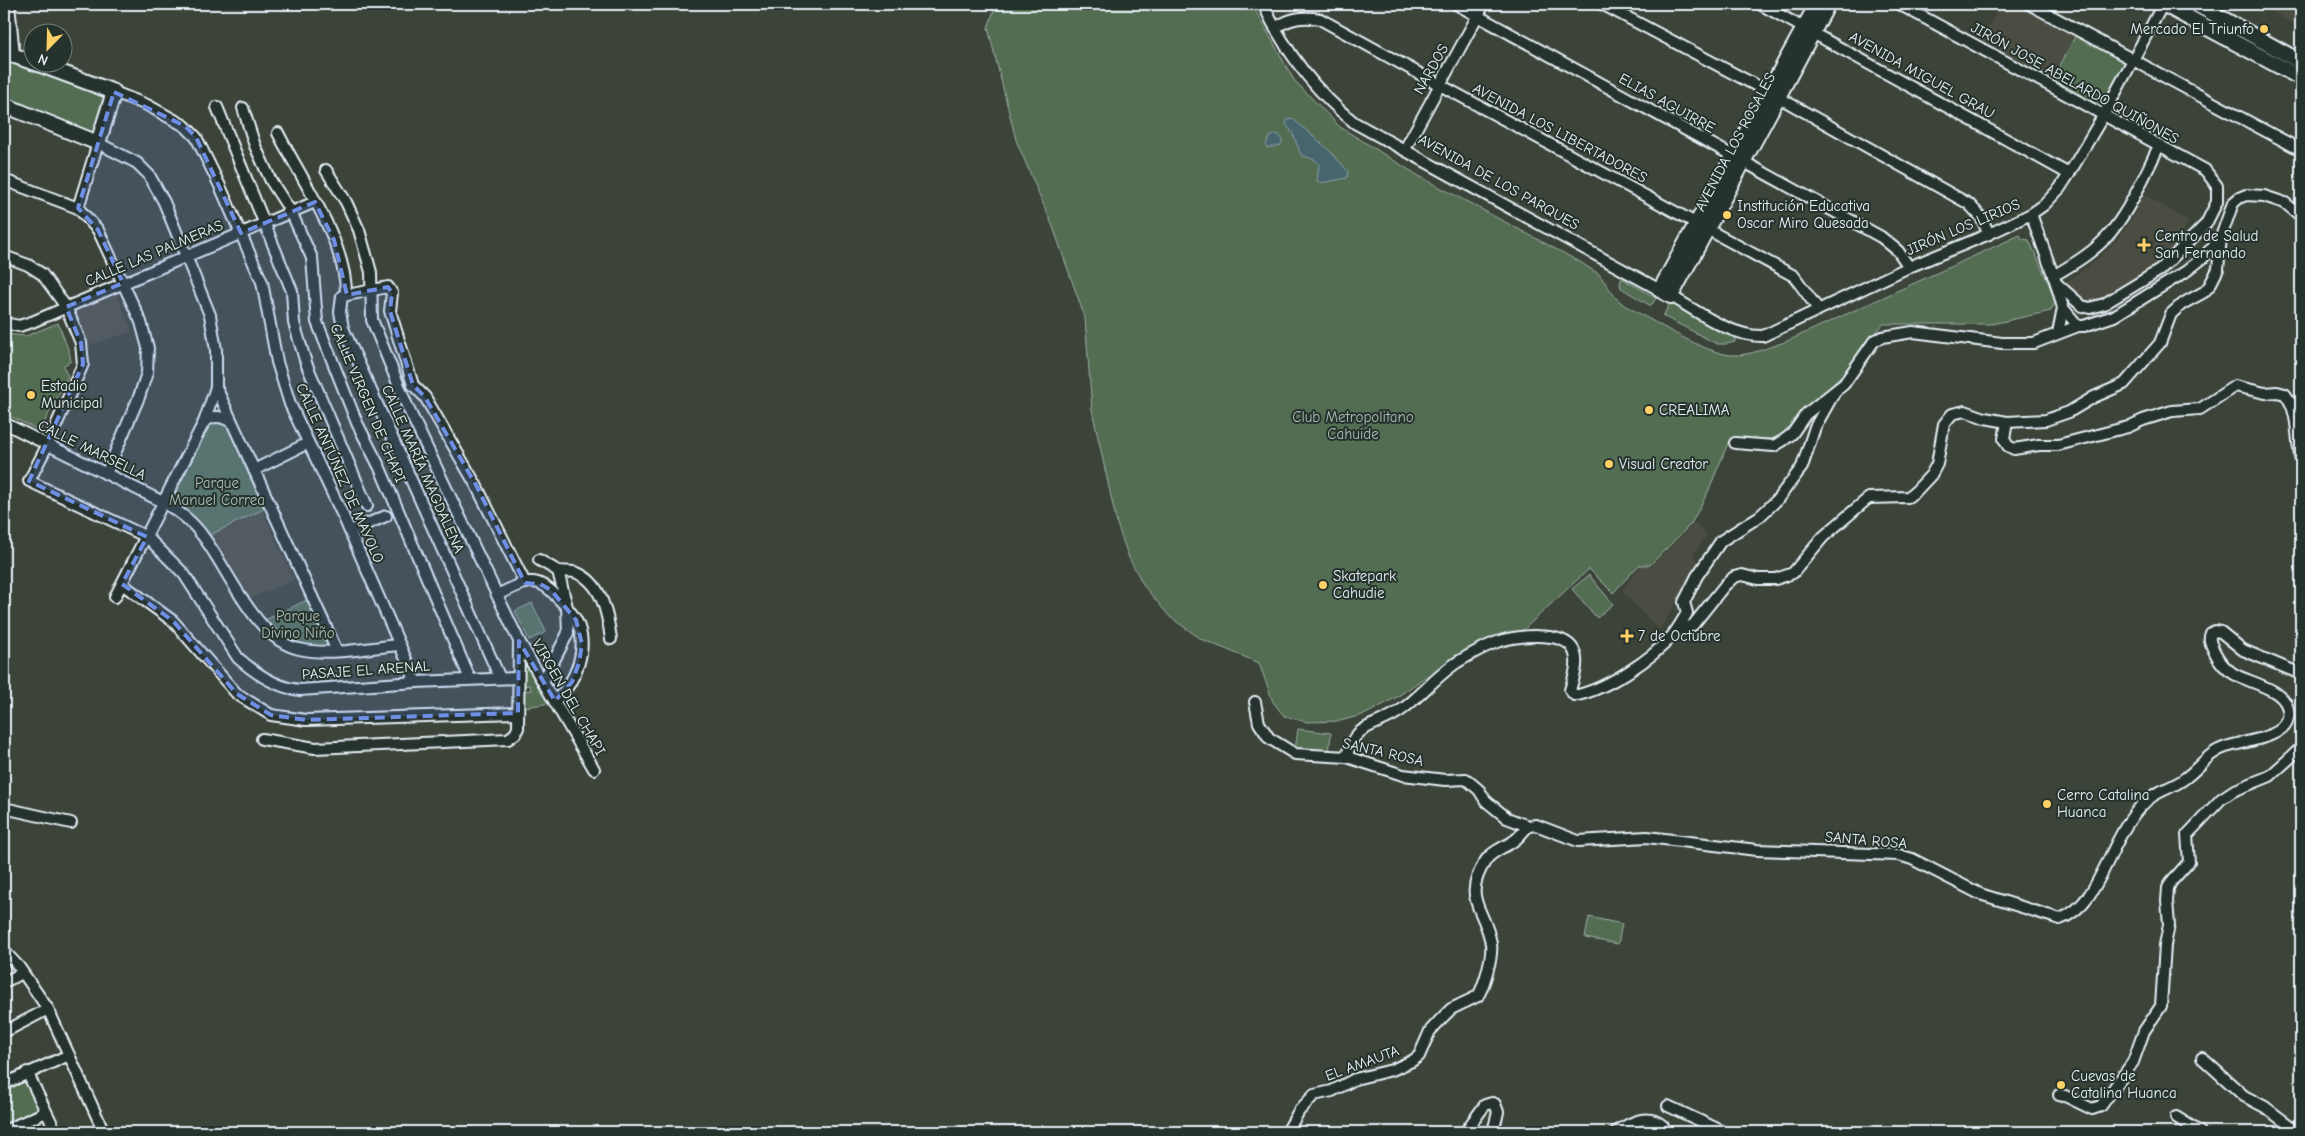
<svg xmlns="http://www.w3.org/2000/svg" width="2305" height="1136" font-family="'Comic Neue',sans-serif">
  <style>
    .built { fill: #4b4e42 }
    .green { fill: #536d53; stroke: #9eafa6 }
    .water { fill: #47656d; stroke: #879da5 }
    .lines { fill: none; stroke-linecap: round; stroke-linejoin: round }
    .street-casing { stroke: #e8f1f8; stroke-width: 14 }
    .secondary-casing { stroke: #e8f1f8; stroke-width: 18 }
    .street { stroke: #26332d; stroke-width: 10 }
    .secondary { stroke: #26332d; stroke-width: 14 }
    .marked { fill: #6e8fe5; fill-opacity: 0.2; stroke: #6e8fe5; stroke-width: 4; stroke-dasharray: 10 6; stroke-linejoin: round }
    .poi-dot { fill: #ffd166; stroke: #26332d; stroke-width: 2 }
    .labels { text-anchor: middle; stroke-width: 4; stroke-linejoin: round; paint-order: stroke }
    .poi-label { font-size: 15px; fill: #e8f1f8; stroke: #26332d; text-anchor: start }
    .street-label { font-size: 15px; fill: #e8f1f8; stroke: #26332d }
    .park-label { font-size: 15px; fill: #acbcb6; stroke: #26332d }
  </style>
  <rect width="100%" height="100%" fill="#3c4339"/>
  <filter id="ink" filterUnits="userSpaceOnUse"><feTurbulence type="fractalNoise" baseFrequency=".02" numOctaves="2"/><feDisplacementMap in="SourceGraphic" scale="10" xChannelSelector="R" yChannelSelector="G"/><feConvolveMatrix kernelMatrix="1 2 1 2 8 2 1 2 1" color-interpolation-filters="sRGB"/></filter>
  <g filter="url(#ink)">
    <g class="built">
      <path d="M 2001,4 L 2019,4 L 2076,34 L 2052,78 L 1981,41 Z"/>
      <path d="M 2258,4 L 2301,4 L 2301,28 Z"/>
      <path d="M 2144,195 L 2189,221 L 2171,253 L 2159,264 L 2121,288 L 2094,301 L 2084,302 L 2073,295 L 2067,281 L 2091,265 L 2115,242 L 2128,225 Z"/>
      <path d="M 117,294 L 132,332 L 85,346 L 72,311 Z"/>
      <path d="M 262,510 L 294,580 L 251,598 L 210,535 Z"/>
      <path d="M 1695,523 L 1707,534 L 1693,556 L 1701,563 L 1659,630 L 1622,591 L 1640,566 L 1651,566 Z"/>
    </g>
    <g class="green">
      <path d="M 996,4 L 1252,4 L 1294,80 L 1340,127 L 1419,176 L 1580,262 L 1599,274 L 1616,298 L 1624,305 C 1651,319 1705,354 1732,355 C 1750,356 1768,347 1785,342 L 2020,235 L 2022,239 L 2029,240 L 2056,300 L 2051,311 L 1992,324 L 1883,324 L 1843,375 L 1803,411 L 1780,436 L 1770,439 L 1729,441 L 1708,492 L 1691,524 L 1650,565 L 1639,565 L 1613,593 L 1589,569 L 1522,631 L 1476,645 L 1455,656 L 1397,697 L 1366,714 L 1340,721 L 1307,722 L 1284,716 L 1273,702 L 1259,663 L 1201,639 L 1170,617 L 1144,586 L 1129,558 L 1117,524 L 1092,410 L 1085,318 L 1053,227 L 1016,140 L 988,28 Z"/>
      <path d="M 2076,35 L 2126,61 L 2102,106 L 2099,107 L 2052,81 Z"/>
      <path d="M 4,58 L 112,97 L 97,139 L 4,102 Z"/>
      <path d="M 1622,278 L 1656,298 L 1651,306 L 1621,288 L 1620,283 Z"/>
      <path d="M 1670,303 L 1735,336 L 1735,342 L 1727,344 L 1717,344 L 1663,316 Z"/>
      <path d="M 58,323 L 69,351 L 71,361 L 63,366 L 68,376 L 40,431 L 4,413 L 4,334 L 26,336 Z"/>
      <path d="M 218,421 L 228,426 L 264,509 L 208,536 L 170,503 L 210,425 Z"/>
      <path d="M 1589,575 L 1613,604 L 1597,618 L 1572,589 Z"/>
      <path d="M 307,600 L 328,644 L 325,646 C 298,646 284,638 265,620 Z"/>
      <path d="M 532,603 L 546,632 L 529,640 L 515,611 Z"/>
      <path d="M 524,658 L 551,703 L 525,707 L 523,691 L 531,690 L 530,685 L 522,686 Z"/>
      <path d="M 1298,729 L 1331,733 L 1329,754 L 1295,750 Z"/>
      <path d="M 1589,917 L 1622,924 L 1618,944 L 1585,938 Z"/>
      <path d="M 25,1080 L 40,1112 L 4,1129 L 4,1089 Z"/>
    </g>
    <g class="water">
      <path d="M 1292,118 L 1329,150 L 1348,171 L 1347,178 L 1321,183 L 1317,181 L 1319,163 L 1315,160 L 1301,155 L 1293,134 L 1286,124 L 1288,119 Z"/>
      <path d="M 1278,134 L 1282,139 L 1281,145 L 1267,148 L 1266,144 L 1271,136 Z"/>
    </g>
    <g class="lines">
      <defs>
        <g id="street">
          <path d="M 9,4 L 14,55"/>
          <path d="M 1263,4 C 1285,51 1314,91 1355,123 L 1660,290"/>
          <path d="M 1456,4 L 1881,237 L 1898,251 L 1909,267"/>
          <path d="M 1602,4 L 1778,97 L 1969,204 L 1981,217 L 1989,234"/>
          <path d="M 1760,4 L 2069,174"/>
          <path d="M 1899,4 L 2205,170 L 2217,186 L 2217,202 L 2206,224 L 2160,270 L 2104,304 L 2090,308 L 2082,306 L 2056,283"/>
          <path d="M 2029,4 L 2301,150"/>
          <path d="M 1275,28 C 1290,18 1302,16 1320,19 L 1440,85 L 1794,276 L 1818,309"/>
          <path d="M 114,92 L 147,105 L 185,126 L 196,137 L 220,186 L 262,282 L 277,362 L 290,404 L 344,518 L 416,682"/>
          <path d="M 217,107 L 292,291 L 294,323 L 306,363 L 367,506"/>
          <path d="M 243,108 L 255,146 L 271,181 L 291,212 L 312,258 L 317,322 L 357,423 L 380,468 L 470,679"/>
          <path d="M 278,133 C 301,179 347,243 346,295"/>
          <path d="M 1405,149 L 1484,4"/>
          <path d="M 326,170 L 346,202 L 359,230 L 371,272 L 372,320 L 408,408 L 519,641 L 594,769"/>
          <path d="M 4,180 L 78,208 L 98,230 L 141,322 L 148,348 L 147,373 L 139,397 L 106,474"/>
          <path d="M 78,208 L 98,143 L 137,163 L 149,175 L 164,202 L 210,315 L 216,350 L 216,387 L 337,651"/>
          <path d="M 2031,214 L 2056,283 L 2063,308 L 2078,326"/>
          <path d="M 4,256 L 28,265 L 42,274 L 66,307 L 81,343 L 83,364 L 47,446 L 29,481 L 147,537 L 184,574 L 238,658 C 255,673 277,688 300,690 L 416,682 L 518,678"/>
          <path d="M 2053,276 C 2074,264 2097,250 2112,231 C 2132,206 2145,174 2159,146"/>
          <path d="M 1671,296 C 1697,311 1731,337 1763,336 L 1909,267 L 1989,234 L 2031,214 L 2044,205 L 2060,188 L 2069,174 L 2103,116 L 2163,4"/>
          <path d="M 4,323 L 19,326 L 32,322 L 315,202"/>
          <path d="M 2058,333 L 2063,308"/>
          <path d="M 204,422 C 214,415 220,416 230,421"/>
          <path d="M 2007,422 L 2004,439 L 2008,446 L 2014,449 L 2039,445 L 2058,445 L 2128,427 L 2143,420 L 2172,411 L 2200,409 L 2235,386 L 2265,393 L 2277,392 L 2285,394 C 2300,413 2295,437 2301,460"/>
          <path d="M 4,423 L 165,503 C 179,512 192,521 202,535 C 228,568 255,640 299,649 C 331,656 367,648 398,645"/>
          <path d="M 1735,443 L 1774,446 L 1784,440 L 1792,434 L 1806,414 L 1844,384 L 1874,341 L 1882,337 L 1913,332 L 2002,343 L 2034,343 L 2078,326 L 2084,326 L 2114,316 L 2185,272 L 2203,258 L 2221,237 L 2233,203 L 2239,198 L 2246,195 L 2264,196 L 2285,203 L 2301,216"/>
          <path d="M 254,470 L 308,443"/>
          <path d="M 350,531 L 386,516"/>
          <path d="M 539,560 L 558,571 L 567,607 L 568,633 L 543,682"/>
          <path d="M 558,571 C 563,572 570,571 574,572 C 602,580 608,616 611,639"/>
          <path d="M 122,584 L 173,621 L 237,694 L 271,715 L 306,720 L 518,713"/>
          <path d="M 497,595 C 507,591 519,583 530,582 C 540,581 550,589 556,596 C 563,603 571,611 576,620 C 590,647 576,682 555,701"/>
          <path d="M 115,597 L 204,422 L 216,387"/>
          <path d="M 1675,633 L 1693,625 L 1725,585 L 1734,577 L 1742,575 L 1758,579 L 1776,579 L 1793,573 L 1823,537 L 1865,501 L 1869,498 L 1908,497 L 1916,491 L 1931,475 L 1937,464 L 1944,424 L 1952,414 L 1965,411 L 1985,418 L 2007,422 L 2046,420 L 2069,412 L 2094,397 L 2124,384 L 2160,343 L 2171,314 L 2182,304 L 2204,292 L 2210,285 L 2218,269 L 2221,237"/>
          <path d="M 500,678 L 343,328 L 340,312 L 342,296 L 388,287 L 392,293 L 390,311 L 413,385 L 425,397 L 476,485 L 525,583"/>
          <path d="M 1255,702 L 1259,723 L 1269,738 L 1295,754 L 1347,757 L 1403,775 L 1445,780 L 1466,779 L 1479,790 L 1486,801 L 1507,818 L 1528,826 L 1536,825 L 1578,841 L 1647,837 L 1757,850 L 1899,855 L 1912,859 L 1980,894 L 2060,919 C 2106,903 2109,825 2154,795 C 2164,789 2175,786 2184,779 C 2199,769 2208,752 2226,747 C 2243,741 2284,739 2288,718 C 2293,689 2251,684 2234,674 C 2225,669 2218,659 2214,651 C 2211,644 2208,640 2211,633 L 2215,631 L 2221,632 L 2243,650 L 2301,674"/>
          <path d="M 262,739 L 315,748 L 508,739 L 515,734 L 518,728 L 519,642"/>
          <path d="M 1347,757 C 1353,721 1379,728 1404,708 C 1422,694 1437,676 1456,663 C 1469,655 1483,647 1497,642 C 1514,636 1562,630 1573,649 C 1580,661 1574,677 1570,690 L 1574,695 L 1578,695 C 1608,688 1652,659 1672,636 C 1678,629 1682,621 1687,613 L 1684,602 L 1697,576 L 1721,541 L 1760,516 L 1777,500 L 1802,467 L 1815,427 L 1834,393"/>
          <path d="M 4,808 L 71,823"/>
          <path d="M 4,951 L 19,967 L 48,1009 L 104,1132"/>
          <path d="M 4,982 L 23,973"/>
          <path d="M 4,1032 L 48,1009"/>
          <path d="M 2202,1058 L 2244,1096 L 2265,1107 L 2298,1132"/>
          <path d="M 27,1072 L 56,1132"/>
          <path d="M 4,1084 L 69,1055"/>
          <path d="M 2059,1095 L 2065,1096 L 2092,1109 L 2101,1106 L 2133,1062 L 2144,1031 L 2161,1006 L 2165,945 L 2169,925 L 2167,901 L 2168,888 L 2171,882 L 2189,862 L 2187,835 L 2221,799 L 2233,791 L 2270,776 L 2301,748"/>
          <path d="M 1668,1106 L 1724,1132"/>
          <path d="M 2176,1117 L 2200,1132"/>
          <path d="M 4,1131 L 46,1112"/>
          <path d="M 1287,1132 L 1299,1111 L 1314,1095 L 1332,1091 L 1355,1079 L 1392,1070 L 1412,1061 L 1419,1056 L 1430,1031 L 1441,1019 L 1451,1009 L 1478,996 C 1484,986 1493,956 1491,944 C 1486,909 1460,900 1486,860 C 1493,850 1506,847 1515,840 C 1520,836 1524,831 1528,826"/>
          <path d="M 1465,1132 L 1485,1105 L 1492,1103 L 1495,1104 L 1498,1112 L 1493,1132"/>
          <path d="M 1616,1132 C 1631,1122 1648,1113 1663,1126"/>
        </g>
        <g id="secondary">
          <path d="M 1817,4 L 1660,290 L 1671,296 L 1828,4"/>
          <path d="M 2163,4 L 2301,78"/>
          <path d="M 2196,4 L 2301,62"/>
          <path d="M 4,52 L 32,62"/>
          <path d="M 4,105 L 98,143 L 114,92 L 33,62"/>
        </g>
      </defs>
      <use href="#street" class="street-casing"/>
      <use href="#secondary" class="secondary-casing"/>
      <use href="#street" class="street"/>
      <use href="#secondary" class="secondary"/>
    </g>
  </g>
  <path class="marked" d="M 114,92 L 185,126 L 196,137 L 241,233 L 315,202 L 334,240 L 347,295 L 388,287 L 392,293 L 390,311 L 413,385 L 425,397 L 476,485 L 525,583 L 540,584 L 551,590 L 576,620 L 582,644 L 579,663 L 572,682 L 555,701 L 519,641 L 518,713 L 306,720 L 271,715 L 237,694 L 173,621 L 122,584 L 147,537 L 29,481 L 83,364 L 81,343 L 66,307 L 123,283 L 98,230 L 78,208 Z"/>
  <g class="poi-dot">
    <circle cx="2264" cy="29" r="5"/>
    <circle cx="1727" cy="215" r="5"/>
    <path d="M2141.5 237.5h5v5h5v5h-5v5h-5v-5h-5v-5h5z"/>
    <circle cx="31" cy="395" r="5"/>
    <circle cx="1649" cy="410" r="5"/>
    <circle cx="1609" cy="464" r="5"/>
    <circle cx="1323" cy="585" r="5"/>
    <path d="M1624.5 628.5h5v5h5v5h-5v5h-5v-5h-5v-5h5z"/>
    <circle cx="2047" cy="804" r="5"/>
    <circle cx="2061" cy="1085" r="5"/>
  </g>
  <g class="labels">
    <g class="poi-label">
      <text x="2254" y="34" text-anchor="end">Mercado El Triunfo</text>
      <text x="1737" y="211">Institución Educativa<tspan x="1737" dy="17">Oscar Miro Quesada</tspan></text>
      <text x="2155" y="241">Centro de Salud<tspan x="2155" dy="17">San Fernando</tspan></text>
      <text x="41" y="391">Estadio<tspan x="41" dy="17">Municipal</tspan></text>
      <text x="1659" y="415">CREALIMA</text>
      <text x="1619" y="469">Visual Creator</text>
      <text x="1333" y="581">Skatepark<tspan x="1333" dy="17">Cahudie</tspan></text>
      <text x="1638" y="641">7 de Octubre</text>
      <text x="2057" y="800">Cerro Catalina<tspan x="2057" dy="17">Huanca</tspan></text>
      <text x="2071" y="1081">Cuevas de<tspan x="2071" dy="17">Catalina Huanca</tspan></text>
    </g>
    <g class="street-label">
      <text transform="translate(1431 69) rotate(-61)" y="5">NARDOS</text>
      <text transform="translate(1922 75) rotate(29)" y="5">AVENIDA MIGUEL GRAU</text>
      <text transform="translate(2075 83) rotate(29)" y="5">JIRÓN JOSE ABELARDO QUIÑONES</text>
      <text transform="translate(1667 103) rotate(29)" y="5">ELIAS AGUIRRE</text>
      <text transform="translate(1560 133) rotate(28)" y="5">AVENIDA LOS LIBERTADORES</text>
      <text transform="translate(1735 142) rotate(-62)" y="5">AVENIDA LOS ROSALES</text>
      <text transform="translate(1499 182) rotate(29)" y="5">AVENIDA DE LOS PARQUES</text>
      <text transform="translate(1963 227) rotate(-23)" y="5">JIRÓN LOS LIRIOS</text>
      <text transform="translate(154 253) rotate(-23)" y="5">CALLE LAS PALMERAS</text>
      <text transform="translate(368 403) rotate(67)" y="5">CALLE VIRGEN DE CHAPI</text>
      <text transform="translate(92 450) rotate(26)" y="5">CALLE MARSELLA</text>
      <text transform="translate(423 469) rotate(66)" y="5">CALLE MARÍA MAGDALENA</text>
      <text transform="translate(340 473) rotate(66)" y="5">CALLE ANTÚNEZ DE MAYOLO</text>
      <text transform="translate(366 670) rotate(-4)" y="5">PASAJE EL ARENAL</text>
      <text transform="translate(569 697) rotate(60)" y="5">VIRGEN DEL CHAPI</text>
      <text transform="translate(1383 752) rotate(13)" y="5">SANTA ROSA</text>
      <text transform="translate(1866 840) rotate(5)" y="5">SANTA ROSA</text>
      <text transform="translate(1362 1063) rotate(-20)" y="5">EL AMAUTA</text>
    </g>
    <g class="park-label">
      <text x="1353" y="422">Club Metropolitano<tspan x="1353" dy="17">Cahuide</tspan></text>
      <text x="217" y="488">Parque<tspan x="217" dy="17">Manuel Correa</tspan></text>
      <text x="298" y="621">Parque<tspan x="298" dy="17">Divino Niño</tspan></text>
    </g>
  </g>
  <rect width="2305" height="1136" fill="none" stroke="#26332d" stroke-width="20"/>
  <rect x="10" y="10" width="2285" height="1116" fill="none" stroke="#e8f1f8" stroke-width="2" filter="url(#ink)"/>
  <g transform="translate(48 48) rotate(203)"><circle r="24" fill="#26332d" stroke="#747f7e"/>
  <path d="M0-4L9 19L0 12L-9 19Z" fill="#ffd166"/>
  <text y="-8" font-size="14" font-weight="bold" text-anchor="middle" fill="#e8f1f8">N</text>
  </g>
</svg>
